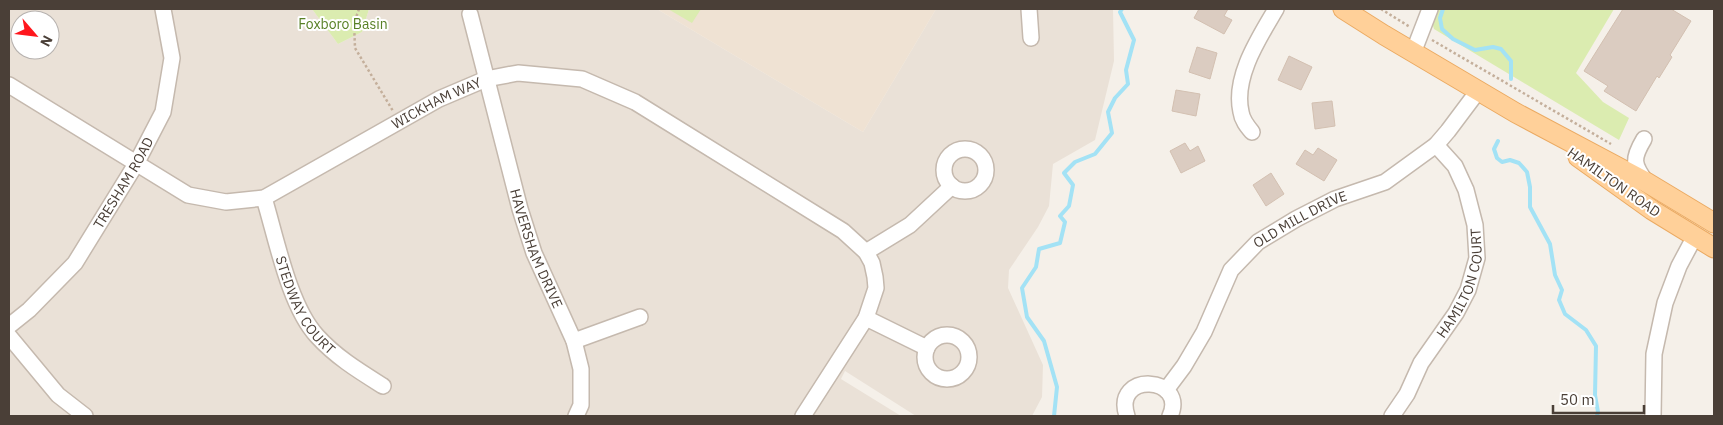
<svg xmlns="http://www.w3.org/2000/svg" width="1723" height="425" font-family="'IBM Plex Sans',sans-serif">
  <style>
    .residential { fill: #eae1d7; fill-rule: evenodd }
    .education { fill: #efe2d3 }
    .green { fill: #dbecb0 }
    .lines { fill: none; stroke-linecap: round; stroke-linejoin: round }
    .stream { stroke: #a3e2f5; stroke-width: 4 }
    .building { fill: #dbccc1; stroke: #d3c0b1 }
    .minor-casing { stroke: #c5b9ae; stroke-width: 18 }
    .major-casing { stroke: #ebaa62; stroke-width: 21 }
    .path { stroke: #c4af9b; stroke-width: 2.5; stroke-dasharray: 2.5 2.5; stroke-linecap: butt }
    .minor { stroke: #fff; stroke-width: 15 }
    .major { stroke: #ffd099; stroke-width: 19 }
    .labels { text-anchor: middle; stroke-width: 4; stroke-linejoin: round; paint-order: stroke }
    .park-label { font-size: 14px; fill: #588026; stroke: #fff }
    .street-label { font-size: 14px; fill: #4a3f37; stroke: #fff }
  </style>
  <rect width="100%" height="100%" fill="#f5f0e9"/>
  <path class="residential" d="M 9,9 L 312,9 L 338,44 L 362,32 L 369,9 L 657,9 L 863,132 L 936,9 L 1113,9 L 1114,61 L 1095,140 L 1053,164 L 1049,206 L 1038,227 L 1009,270 L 1008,288 L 1043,365 L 1042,397 L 1032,416 L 916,416 L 845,371 L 841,379 L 901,416 L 9,416 ZM 20,20 L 50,20 L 50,50 L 20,50 Z"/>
  <path class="education" d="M 657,9 L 936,9 L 863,132 Z"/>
  <g class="green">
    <path d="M 312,9 L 369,9 L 362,32 L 338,44 Z"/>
    <path d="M 668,9 L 701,9 L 692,23 Z"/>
    <path d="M 1428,9 L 1614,9 L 1576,73 L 1603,102 L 1629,118 L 1619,140 L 1434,29 Z"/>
  </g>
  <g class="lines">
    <g class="stream">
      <path d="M 1443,9 L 1440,18 L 1442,29 L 1453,39 L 1475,50 L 1493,47 L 1501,49 L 1511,61 L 1511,79"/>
      <path d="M 1498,141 L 1494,149 L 1497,158 L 1502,162 L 1510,160 L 1519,163 L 1527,172 L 1530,187 L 1530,207 L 1550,244 L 1555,275 L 1562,290 L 1559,300 L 1565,314 L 1586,330 L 1596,346 L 1595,395 L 1598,412 L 1597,416"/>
      <path d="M 1054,416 L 1057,387 L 1044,341 L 1027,317 L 1022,288 L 1036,267 L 1039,249 L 1060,243 L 1065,222 L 1060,216 L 1069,206 L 1073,185 L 1064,173 L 1075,162 L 1095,154 L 1112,133 L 1108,112 L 1115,98 L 1128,84 L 1126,70 L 1134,40 L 1120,12 L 1122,9"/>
    </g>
  </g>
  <g class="building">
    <path d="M 1199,9 L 1228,9 L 1224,16 L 1232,20 L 1224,34 L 1194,18 Z"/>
    <path d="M 1623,9 L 1671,9 L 1691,21 L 1670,55 L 1672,57 L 1659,78 L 1657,76 L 1636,111 L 1604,91 L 1608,86 L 1584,71 Z"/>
    <path d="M 1197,47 L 1217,53 L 1210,79 L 1189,72 Z"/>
    <path d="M 1289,56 L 1312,67 L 1301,90 L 1278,80 Z"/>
    <path d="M 1176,90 L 1200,94 L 1196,116 L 1172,111 Z"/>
    <path d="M 1332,101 L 1335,126 L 1315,129 L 1312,103 Z"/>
    <path d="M 1185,143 L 1190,151 L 1198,146 L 1205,161 L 1181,173 L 1170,151 Z"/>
    <path d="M 1318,148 L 1337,160 L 1324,181 L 1296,164 L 1305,150 L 1313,155 Z"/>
    <path d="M 1271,173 L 1284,194 L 1266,206 L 1253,185 Z"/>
  </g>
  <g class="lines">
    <defs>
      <g id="minor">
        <path d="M 1029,9 L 1031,38"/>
        <path id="s1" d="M 470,14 L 520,209 L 534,253 L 574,341 L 581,369 L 581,405 L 576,416"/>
        <path d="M 1413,53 L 1430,9"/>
        <path id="s2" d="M 9,85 L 188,195 L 226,202 L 264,198 L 439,99 L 486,79 L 518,73 L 582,79 L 635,102 L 843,231 L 866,252 L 872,263 L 875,277 L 876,288 L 866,318 L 803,416"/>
        <path d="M 1252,132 C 1247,126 1242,120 1241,112 C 1233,77 1259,38 1276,9"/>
        <path d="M 1644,139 C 1632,159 1633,164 1646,182"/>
        <circle cx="965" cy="170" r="21"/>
        <path id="s3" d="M 264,198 C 276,237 289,306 317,336 C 336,357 359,371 383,386"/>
        <path d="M 866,252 L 910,225 L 952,186"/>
        <path d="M 866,318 L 927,348"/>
        <path id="s4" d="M 9,326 L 29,310 L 75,263 L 136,164 L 163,112 L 172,58 L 163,9"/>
        <circle cx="947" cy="357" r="22"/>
        <path d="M 9,336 L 58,395 L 85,416"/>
        <path d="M 574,341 L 640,317"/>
        <path id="s5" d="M 1166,390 L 1184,366 L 1204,332 L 1231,270 L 1258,242 L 1296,219 L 1335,199 L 1385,182 L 1436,145 L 1448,131 L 1478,91"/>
        <path d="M 1127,416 C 1112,371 1188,376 1170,416"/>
        <path id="s6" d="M 1392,416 L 1407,394 L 1421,363 L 1456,313 L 1468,290 L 1477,258 L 1475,225 L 1466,190 L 1455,166 L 1436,145"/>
        <path d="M 1653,416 L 1654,354 L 1665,303 L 1679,266 L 1695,236"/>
      </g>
      <g id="major">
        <path d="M 1343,9 L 1384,35 L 1516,113 L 1646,182 L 1714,223"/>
        <path d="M 1578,157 L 1652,210 L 1714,248"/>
      </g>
    </defs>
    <use href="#minor" class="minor-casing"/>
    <use href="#major" class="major-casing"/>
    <g class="path">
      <path d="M 359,9 L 354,23 L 355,48 L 393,111"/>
      <path d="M 1381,9 L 1410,27"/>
      <path d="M 1432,40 L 1611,144"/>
    </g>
    <use href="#minor" class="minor"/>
    <use href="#major" class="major"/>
  </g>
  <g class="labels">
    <g class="park-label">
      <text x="343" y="29">Foxboro Basin</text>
    </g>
    <g class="street-label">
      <text dy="5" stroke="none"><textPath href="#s2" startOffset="484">WICKHAM WAY</textPath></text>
      <text dy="5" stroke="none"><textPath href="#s4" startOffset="185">TRESHAM ROAD</textPath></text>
      <text transform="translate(1614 182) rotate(35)" y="5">HAMILTON ROAD</text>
      <text dy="5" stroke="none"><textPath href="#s5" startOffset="224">OLD MILL DRIVE</textPath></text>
      <text dy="5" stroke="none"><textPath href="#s1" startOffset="244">HAVERSHAM DRIVE</textPath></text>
      <text dy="5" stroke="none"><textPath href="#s6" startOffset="152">HAMILTON COURT</textPath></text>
      <text dy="5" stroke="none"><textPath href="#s3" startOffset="116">STEDWAY COURT</textPath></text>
    </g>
  </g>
  <rect width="1723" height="425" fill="none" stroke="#4a3f37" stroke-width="20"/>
  <g transform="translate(35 35) rotate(118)"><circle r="24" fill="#ffffff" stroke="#b7b2af"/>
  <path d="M0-4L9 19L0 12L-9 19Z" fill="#ff171d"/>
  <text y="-8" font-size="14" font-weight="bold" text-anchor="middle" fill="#4a3f37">N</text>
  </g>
  <path d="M1553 405v8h91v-8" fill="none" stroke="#4a3f37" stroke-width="2.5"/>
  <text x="1560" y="405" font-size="15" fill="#4a3f37" stroke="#ffffff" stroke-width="4" paint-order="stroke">50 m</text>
</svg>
